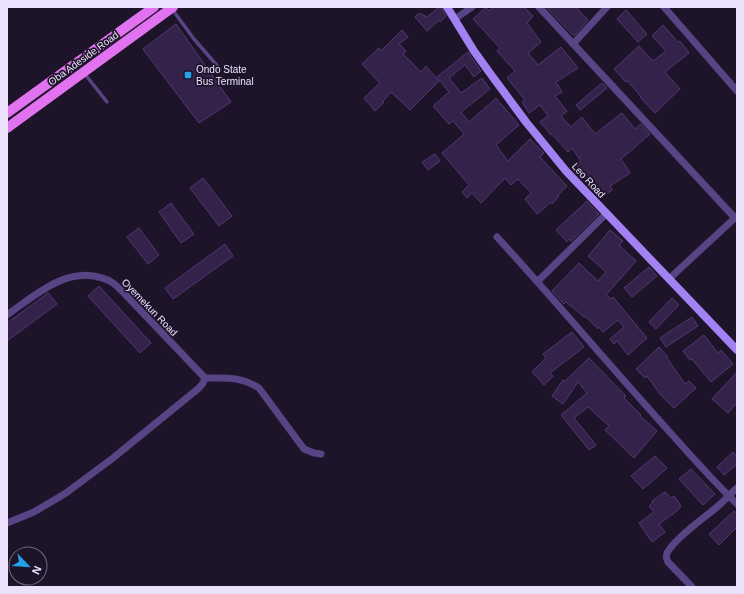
<svg xmlns="http://www.w3.org/2000/svg" width="744" height="594" font-family="Arial,sans-serif">
  <style>
    .building { fill: #34224a; stroke: #523773 }
    .lines { fill: none; stroke-linecap: round; stroke-linejoin: round }
    .lane { stroke: #574484; stroke-width: 3.5 }
    .street { stroke: #574484; stroke-width: 7 }
    .secondary { stroke: #a282f2; stroke-width: 8 }
    .primary { stroke: #e273f0; stroke-width: 10 }
    .poi-dot { fill: #21a1e8; stroke: #1e142a; stroke-width: 1.5 }
    .labels { text-anchor: middle; stroke-width: 3.5; stroke-linejoin: round; paint-order: stroke }
    .street-label { font-size: 10px; fill: #ebe1fc; stroke: #1e142a }
    .poi-label { font-size: 10px; fill: #ebe1fc; stroke: #1e142a; text-anchor: start }
  </style>
  <rect width="100%" height="100%" fill="#1e142a"/>
  <g class="building">
    <path d="M 439,7 L 442,8 L 446,16 L 440,22 L 439,20 L 427,31 L 415,17 L 419,13 L 427,17 Z"/>
    <path d="M 486,7 L 489,11 L 494,7 L 524,7 L 533,16 L 527,23 L 541,42 L 528,53 L 538,65 L 561,47 L 578,68 L 556,82 L 562,92 L 555,96 L 567,111 L 561,116 L 571,127 L 582,117 L 595,134 L 622,113 L 635,129 L 641,124 L 650,134 L 621,159 L 630,173 L 610,186 L 612,190 L 600,198 L 587,178 L 585,179 L 576,164 L 581,161 L 572,148 L 568,152 L 552,134 L 551,135 L 540,122 L 548,116 L 540,105 L 529,113 L 522,102 L 525,100 L 507,78 L 515,71 L 497,51 L 500,48 L 473,19 Z"/>
    <path d="M 546,7 L 576,7 L 588,20 L 574,36 Z"/>
    <path d="M 626,10 L 647,34 L 638,42 L 617,19 Z"/>
    <path d="M 176,24 L 231,102 L 199,123 L 143,49 Z"/>
    <path d="M 663,25 L 678,42 L 680,41 L 689,53 L 665,72 L 680,89 L 655,113 L 640,97 L 641,97 L 628,81 L 626,82 L 614,69 L 639,46 L 653,61 L 666,51 L 652,36 Z"/>
    <path d="M 402,30 L 408,37 L 399,44 L 406,51 L 403,54 L 421,72 L 426,66 L 439,81 L 410,110 L 391,92 L 383,101 L 384,102 L 375,111 L 364,98 L 380,83 L 362,64 L 379,48 L 381,51 Z"/>
    <path d="M 468,52 L 481,71 L 474,77 L 465,65 L 449,78 L 461,93 L 482,78 L 490,89 L 461,112 L 469,122 L 496,98 L 519,125 L 496,145 L 508,161 L 530,139 L 544,153 L 540,157 L 567,186 L 558,195 L 559,196 L 552,204 L 551,202 L 537,214 L 525,199 L 531,193 L 518,179 L 511,185 L 505,178 L 481,203 L 472,193 L 467,198 L 462,192 L 469,185 L 442,153 L 464,134 L 453,121 L 449,124 L 433,106 L 449,92 L 437,77 Z"/>
    <path d="M 602,83 L 607,88 L 580,110 L 576,105 Z"/>
    <path d="M 435,154 L 440,161 L 428,170 L 422,162 Z"/>
    <path d="M 203,178 L 232,216 L 219,226 L 190,188 Z"/>
    <path d="M 587,201 L 599,214 L 571,241 L 569,239 L 567,242 L 556,230 Z"/>
    <path d="M 171,203 L 194,234 L 181,243 L 159,212 Z"/>
    <path d="M 139,228 L 159,255 L 148,264 L 127,237 Z"/>
    <path d="M 610,230 L 623,241 L 619,245 L 636,261 L 606,295 L 611,299 L 613,297 L 647,338 L 628,355 L 617,341 L 614,344 L 610,339 L 624,327 L 618,320 L 603,332 L 599,327 L 598,329 L 585,316 L 584,317 L 566,302 L 564,304 L 552,291 L 579,263 L 598,281 L 606,272 L 588,256 Z"/>
    <path d="M 225,244 L 233,256 L 173,299 L 165,288 Z"/>
    <path d="M 649,267 L 657,276 L 632,297 L 624,288 Z"/>
    <path d="M 99,286 L 151,343 L 140,353 L 88,296 Z"/>
    <path d="M 48,293 L 57,304 L 7,341 L 7,323 Z"/>
    <path d="M 672,298 L 679,305 L 656,329 L 649,322 Z"/>
    <path d="M 692,317 L 698,326 L 666,347 L 660,338 Z"/>
    <path d="M 572,332 L 584,347 L 550,373 L 553,376 L 544,385 L 532,372 L 546,358 L 543,354 Z"/>
    <path d="M 704,335 L 718,353 L 721,350 L 733,364 L 711,382 L 692,359 L 690,360 L 683,351 Z"/>
    <path d="M 659,347 L 668,357 L 667,358 L 685,384 L 689,381 L 696,388 L 674,408 L 660,394 L 647,376 L 645,378 L 636,369 Z"/>
    <path d="M 589,358 L 626,396 L 624,398 L 641,415 L 640,416 L 657,431 L 634,458 L 605,430 L 609,426 L 588,407 L 574,418 L 596,445 L 589,450 L 561,415 L 587,393 L 578,382 L 563,404 L 552,396 L 563,380 L 565,381 Z"/>
    <path d="M 737,372 L 737,403 L 728,413 L 712,399 Z"/>
    <path d="M 733,452 L 737,457 L 737,464 L 724,475 L 717,467 Z"/>
    <path d="M 655,456 L 667,468 L 643,489 L 631,476 Z"/>
    <path d="M 691,469 L 715,494 L 703,505 L 679,479 Z"/>
    <path d="M 665,492 L 671,498 L 674,496 L 681,506 L 677,511 L 659,524 L 665,532 L 652,542 L 639,523 L 654,512 L 649,506 L 653,502 L 652,501 Z"/>
    <path d="M 734,511 L 737,514 L 737,527 L 719,545 L 709,534 Z"/>
  </g>
  <g class="lines">
    <g class="lane">
      <path d="M 172,9 L 194,39 L 220,69"/>
      <path d="M 84,73 L 107,102"/>
    </g>
    <g class="street">
      <path d="M 539,7 L 735,218"/>
      <path d="M 664,7 L 737,91"/>
      <path d="M 455,19 L 472,7"/>
      <path d="M 573,44 L 607,7"/>
      <path d="M 497,237 C 552,297 604,359 658,419 C 684,448 709,477 737,504"/>
      <path d="M 670,278 L 737,216"/>
      <path d="M 538,281 L 607,213"/>
      <path d="M 7,315 C 34,296 67,266 102,278 C 111,280 117,286 123,292 L 205,378"/>
      <path d="M 205,378 C 226,378 240,376 259,388 L 304,449 L 314,453 L 321,454"/>
      <path d="M 7,523 L 34,512 L 66,493 L 113,458 L 199,388 L 203,383 L 205,378"/>
      <path d="M 692,587 L 668,562 C 666,558 666,557 667,553 C 674,539 704,518 717,507 C 724,501 730,494 737,488"/>
    </g>
    <path class="secondary" d="M 447,7 L 474,51 L 492,76 L 526,122 L 566,171 L 737,350"/>
    <g class="primary">
      <path d="M 7,113 L 154,7"/>
      <path d="M 7,128 L 173,7"/>
    </g>
  </g>
  <rect class="poi-dot" x="184" y="71" width="8" height="8" rx="2"/>
  <g class="labels">
    <g class="street-label">
      <text transform="translate(83 58) rotate(-36)" y="4">Oba Adeside Road</text>
      <text transform="translate(589 180) rotate(47)" y="4">Leo Road</text>
      <text transform="translate(150 307) rotate(46)" y="4">Oyemekun Road</text>
    </g>
    <g class="poi-label">
      <text x="196" y="73">Ondo State<tspan x="196" dy="12">Bus Terminal</tspan></text>
    </g>
  </g>
  <rect width="744" height="594" fill="none" stroke="#ebe1fc" stroke-width="16"/>
  <g transform="translate(28 566) rotate(115)"><circle r="19" fill="#1e142a" stroke="#70667e"/>
  <path d="M0-3L7 15L0 10L-7 15Z" fill="#21a1e8"/>
  <text y="-6" font-size="11" font-weight="bold" text-anchor="middle" fill="#ebe1fc">N</text>
  </g>
</svg>
